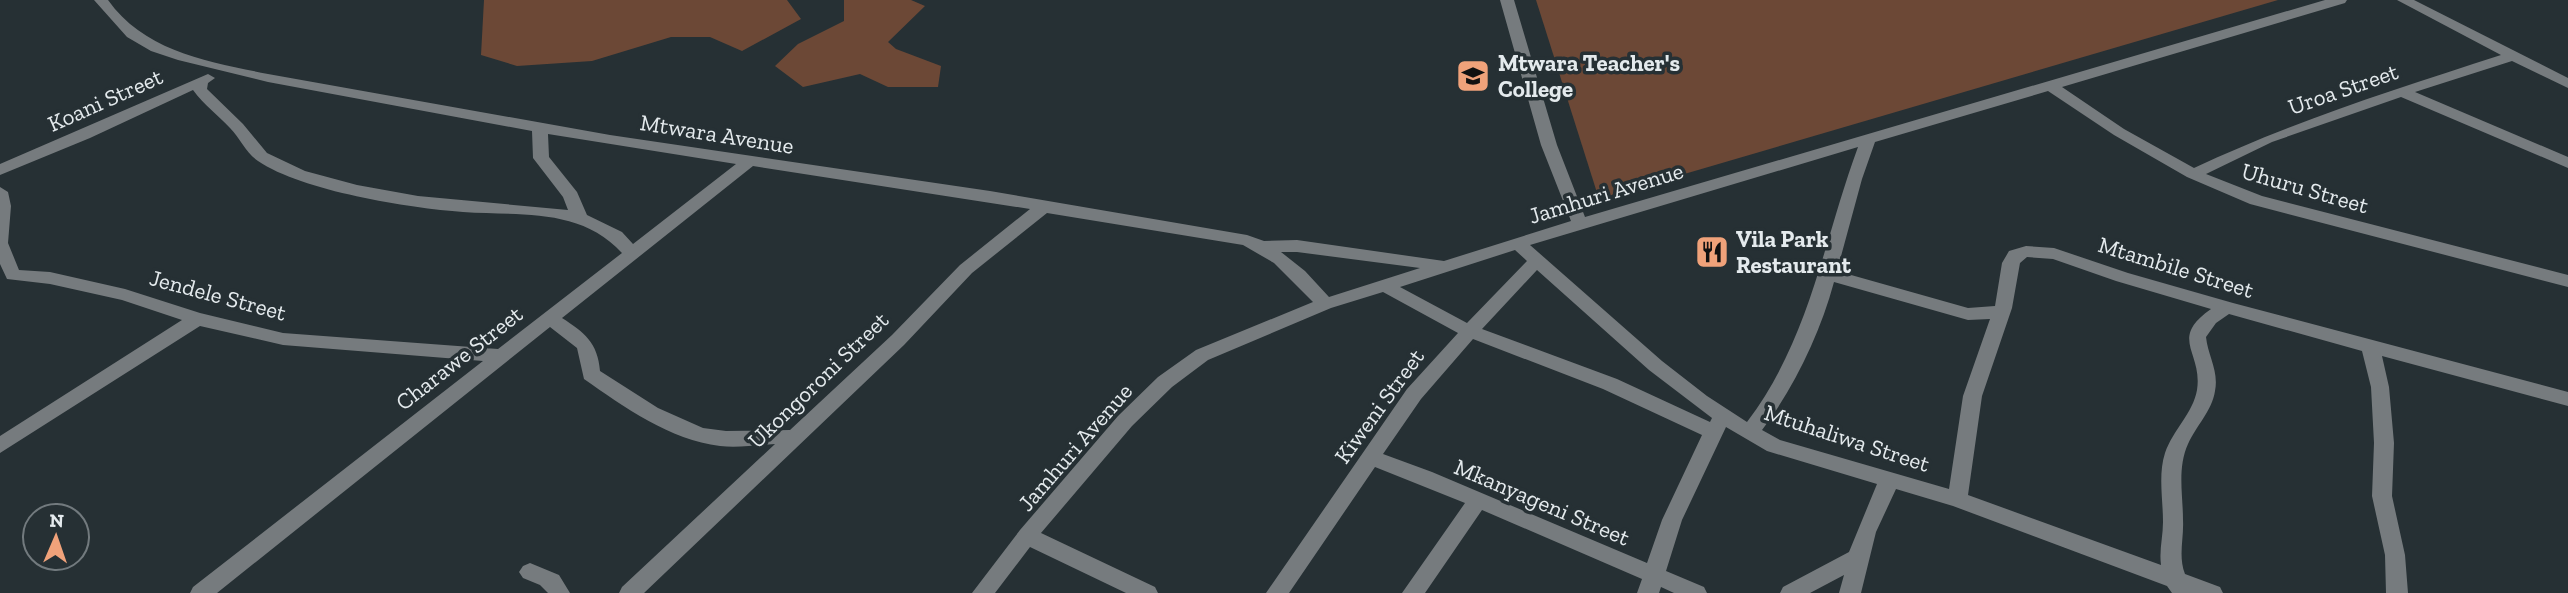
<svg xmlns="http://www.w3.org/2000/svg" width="2568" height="593" font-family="'Zilla Slab',serif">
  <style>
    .green { fill: #6c4836 }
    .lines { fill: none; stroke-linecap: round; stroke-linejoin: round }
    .minor { fill: #767b7e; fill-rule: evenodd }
    .labels { text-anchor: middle; stroke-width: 7; stroke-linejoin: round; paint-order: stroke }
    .poi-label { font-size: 23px; font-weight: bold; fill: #e4eaed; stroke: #263034; text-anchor: start }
    .street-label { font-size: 23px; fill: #e4eaed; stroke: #263034 }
  </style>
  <rect width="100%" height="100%" fill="#263034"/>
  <g class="green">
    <path d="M 484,0 L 787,0 L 801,19 L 742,51 L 710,37 L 671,37 L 592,61 L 517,66 L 481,55 Z"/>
    <path d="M 844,0 L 911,0 L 925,6 L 888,42 L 896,49 L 941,66 L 938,87 L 888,87 L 860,74 L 803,87 L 775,66 L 798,44 L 844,21 Z"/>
    <path d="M 1536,0 L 2278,0 L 1599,199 Z"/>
  </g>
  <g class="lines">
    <g class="minor">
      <path d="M 94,0 L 108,0 C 145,52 209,62 268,74 L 610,135 L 990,191 L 1247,235 L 1264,241 L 1297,240 L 1444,261 L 1571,221 L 1541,145 L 1500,0 L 1514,0 L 1557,145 L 1585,217 L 2325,0 L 2347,0 L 2345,3 L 2062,87 L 2124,129 L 2194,168 C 2294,121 2396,89 2501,55 L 2397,0 L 2414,0 L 2568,78 L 2568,88 L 2512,61 L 2415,92 L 2568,157 L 2568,168 L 2401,97 L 2272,142 L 2206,174 L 2262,196 L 2568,275 L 2568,287 L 2250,204 L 2187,177 L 2114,135 L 2048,91 L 1875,142 L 1862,179 L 1837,271 L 1968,308 L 1995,306 L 2002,263 L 2009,251 L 2026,246 L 2054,248 L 2128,273 L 2233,303 L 2568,392 L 2568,406 L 2382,356 L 2389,387 L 2394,443 L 2392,496 L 2405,555 L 2408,593 L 2386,593 L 2385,555 L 2372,496 L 2374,443 L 2371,387 L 2362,351 L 2229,314 L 2216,323 L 2206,337 C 2208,356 2219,371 2215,391 C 2212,411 2196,426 2188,444 C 2177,468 2183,495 2183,520 C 2184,539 2178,556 2185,574 L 2220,587 L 2223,593 L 2172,593 L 2167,586 L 1953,506 L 1896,489 L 1876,532 L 1861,593 L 1839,593 L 1844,575 L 1810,593 L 1780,593 L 1783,587 L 1849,552 L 1877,484 L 1767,451 L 1726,427 L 1682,520 L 1666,571 L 1704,587 L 1707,593 L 1674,593 L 1661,587 L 1659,593 L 1637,593 L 1642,579 L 1482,510 L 1425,593 L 1402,593 L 1465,503 L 1375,467 L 1289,593 L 1266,593 L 1407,389 L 1458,333 L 1383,292 L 1331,308 L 1208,360 L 1172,387 L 1132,426 L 1041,533 L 1155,587 L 1158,593 L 1126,593 L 1030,547 L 995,593 L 972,593 L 1020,530 L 1118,416 L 1158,377 L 1196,350 L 1313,302 L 1274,263 L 1243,245 L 1047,213 L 972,273 L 904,345 L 644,593 L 619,593 L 622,587 L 775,444 C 757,445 738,448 720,446 C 670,440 624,407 584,379 L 577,348 L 550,327 L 217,593 L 190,593 L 193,587 L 483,361 L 283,345 L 200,326 L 0,453 L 0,436 L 182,320 L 122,300 L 50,284 L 7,279 L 0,264 L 0,187 L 8,192 L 11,206 L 8,243 L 19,270 L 50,272 L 125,289 L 200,313 L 283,333 L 498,349 L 622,253 C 580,207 519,216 463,212 C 409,208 302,191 258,161 C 246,153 240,138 230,128 C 218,115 204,105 193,90 L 90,138 L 0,175 L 0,164 L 208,74 L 215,78 L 208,83 L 207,89 L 243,124 L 267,153 L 305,171 L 357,185 L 418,196 L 568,210 L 563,197 L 533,158 L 532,131 L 268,82 L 178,60 L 151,51 L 127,37 ZM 548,134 L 736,164 L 633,244 L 622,232 L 587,215 L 577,192 L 549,157 ZM 1858,147 C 1823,242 1810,339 1747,422 L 1707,396 L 1662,361 L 1530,245 ZM 753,166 L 1030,209 L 960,265 L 892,335 L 790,430 L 726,431 L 703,428 L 658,408 L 600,371 C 598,343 584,332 562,318 ZM 1515,250 L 1527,261 L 1467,323 L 1400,287 ZM 1281,252 L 1297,252 L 1420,268 L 1329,297 L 1305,271 ZM 2027,257 L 2053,259 L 2116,281 L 2211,309 C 2168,339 2203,352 2197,390 C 2193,413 2173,430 2165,453 C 2158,475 2163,499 2163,522 C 2163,537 2159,550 2161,565 L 1968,495 L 1982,396 L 2012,308 L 2020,263 ZM 1537,270 L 1649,370 L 1712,418 L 1710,422 L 1617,379 L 1482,329 ZM 1834,282 L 1968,320 L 1990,319 L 1963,396 L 1949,489 L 1780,440 L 1762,430 C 1794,388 1820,334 1834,282 ZM 1473,339 L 1603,389 L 1702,435 L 1662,520 L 1647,563 L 1432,472 L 1383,454 L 1421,399 Z"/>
      <path d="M 530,563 L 559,575 L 570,593 L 548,593 L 540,585 L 523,578 L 519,572 L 523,566 Z"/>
    </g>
  </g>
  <defs>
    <symbol id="university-square" viewBox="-11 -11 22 22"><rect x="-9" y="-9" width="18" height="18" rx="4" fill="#f0a27a" stroke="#263034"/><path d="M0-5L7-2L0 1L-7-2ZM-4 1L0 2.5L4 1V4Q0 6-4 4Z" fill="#111"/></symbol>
    <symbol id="restaurant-square" viewBox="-11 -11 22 22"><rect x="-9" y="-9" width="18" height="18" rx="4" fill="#f0a27a" stroke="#263034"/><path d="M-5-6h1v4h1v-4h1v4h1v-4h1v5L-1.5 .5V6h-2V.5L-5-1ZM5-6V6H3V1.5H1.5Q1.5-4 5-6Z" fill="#111"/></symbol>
  </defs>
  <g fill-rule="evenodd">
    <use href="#university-square" x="1454" y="57" width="38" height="38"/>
    <use href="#restaurant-square" x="1693" y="233" width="38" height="38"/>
  </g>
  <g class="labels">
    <g class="poi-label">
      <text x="1498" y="71">Mtwara Teacher's<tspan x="1498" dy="26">College</tspan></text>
      <text x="1736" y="247">Vila Park<tspan x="1736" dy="26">Restaurant</tspan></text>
    </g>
    <g class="street-label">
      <text transform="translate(2343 89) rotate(-19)" y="8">Uroa Street</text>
      <text transform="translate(105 100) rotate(-24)" y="8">Koani Street</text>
      <text transform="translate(717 134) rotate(9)" y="8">Mtwara Avenue</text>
      <text transform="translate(2305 188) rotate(16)" y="8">Uhuru Street</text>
      <text transform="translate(1606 193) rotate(-17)" y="8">Jamhuri Avenue</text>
      <text transform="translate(2176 267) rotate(17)" y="8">Mtambile Street</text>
      <text transform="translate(218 295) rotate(15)" y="8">Jendele Street</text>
      <text transform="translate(459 358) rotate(-38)" y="8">Charawe Street</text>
      <text transform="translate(818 380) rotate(-44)" y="8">Ukongoroni Street</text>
      <text transform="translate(1379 406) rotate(-54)" y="8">Kiweni Street</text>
      <text transform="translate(1847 438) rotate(18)" y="8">Mtuhaliwa Street</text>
      <text transform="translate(1075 447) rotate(-49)" y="8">Jamhuri Avenue</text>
      <text transform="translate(1542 502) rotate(23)" y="8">Mkanyageni Street</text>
    </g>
  </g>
  <g transform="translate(56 537) rotate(2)"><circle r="33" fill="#263034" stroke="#727a7e" stroke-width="2"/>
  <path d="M0-5L12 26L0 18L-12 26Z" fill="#f0a27a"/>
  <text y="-10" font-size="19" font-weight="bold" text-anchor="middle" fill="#e4eaed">N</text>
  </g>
</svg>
